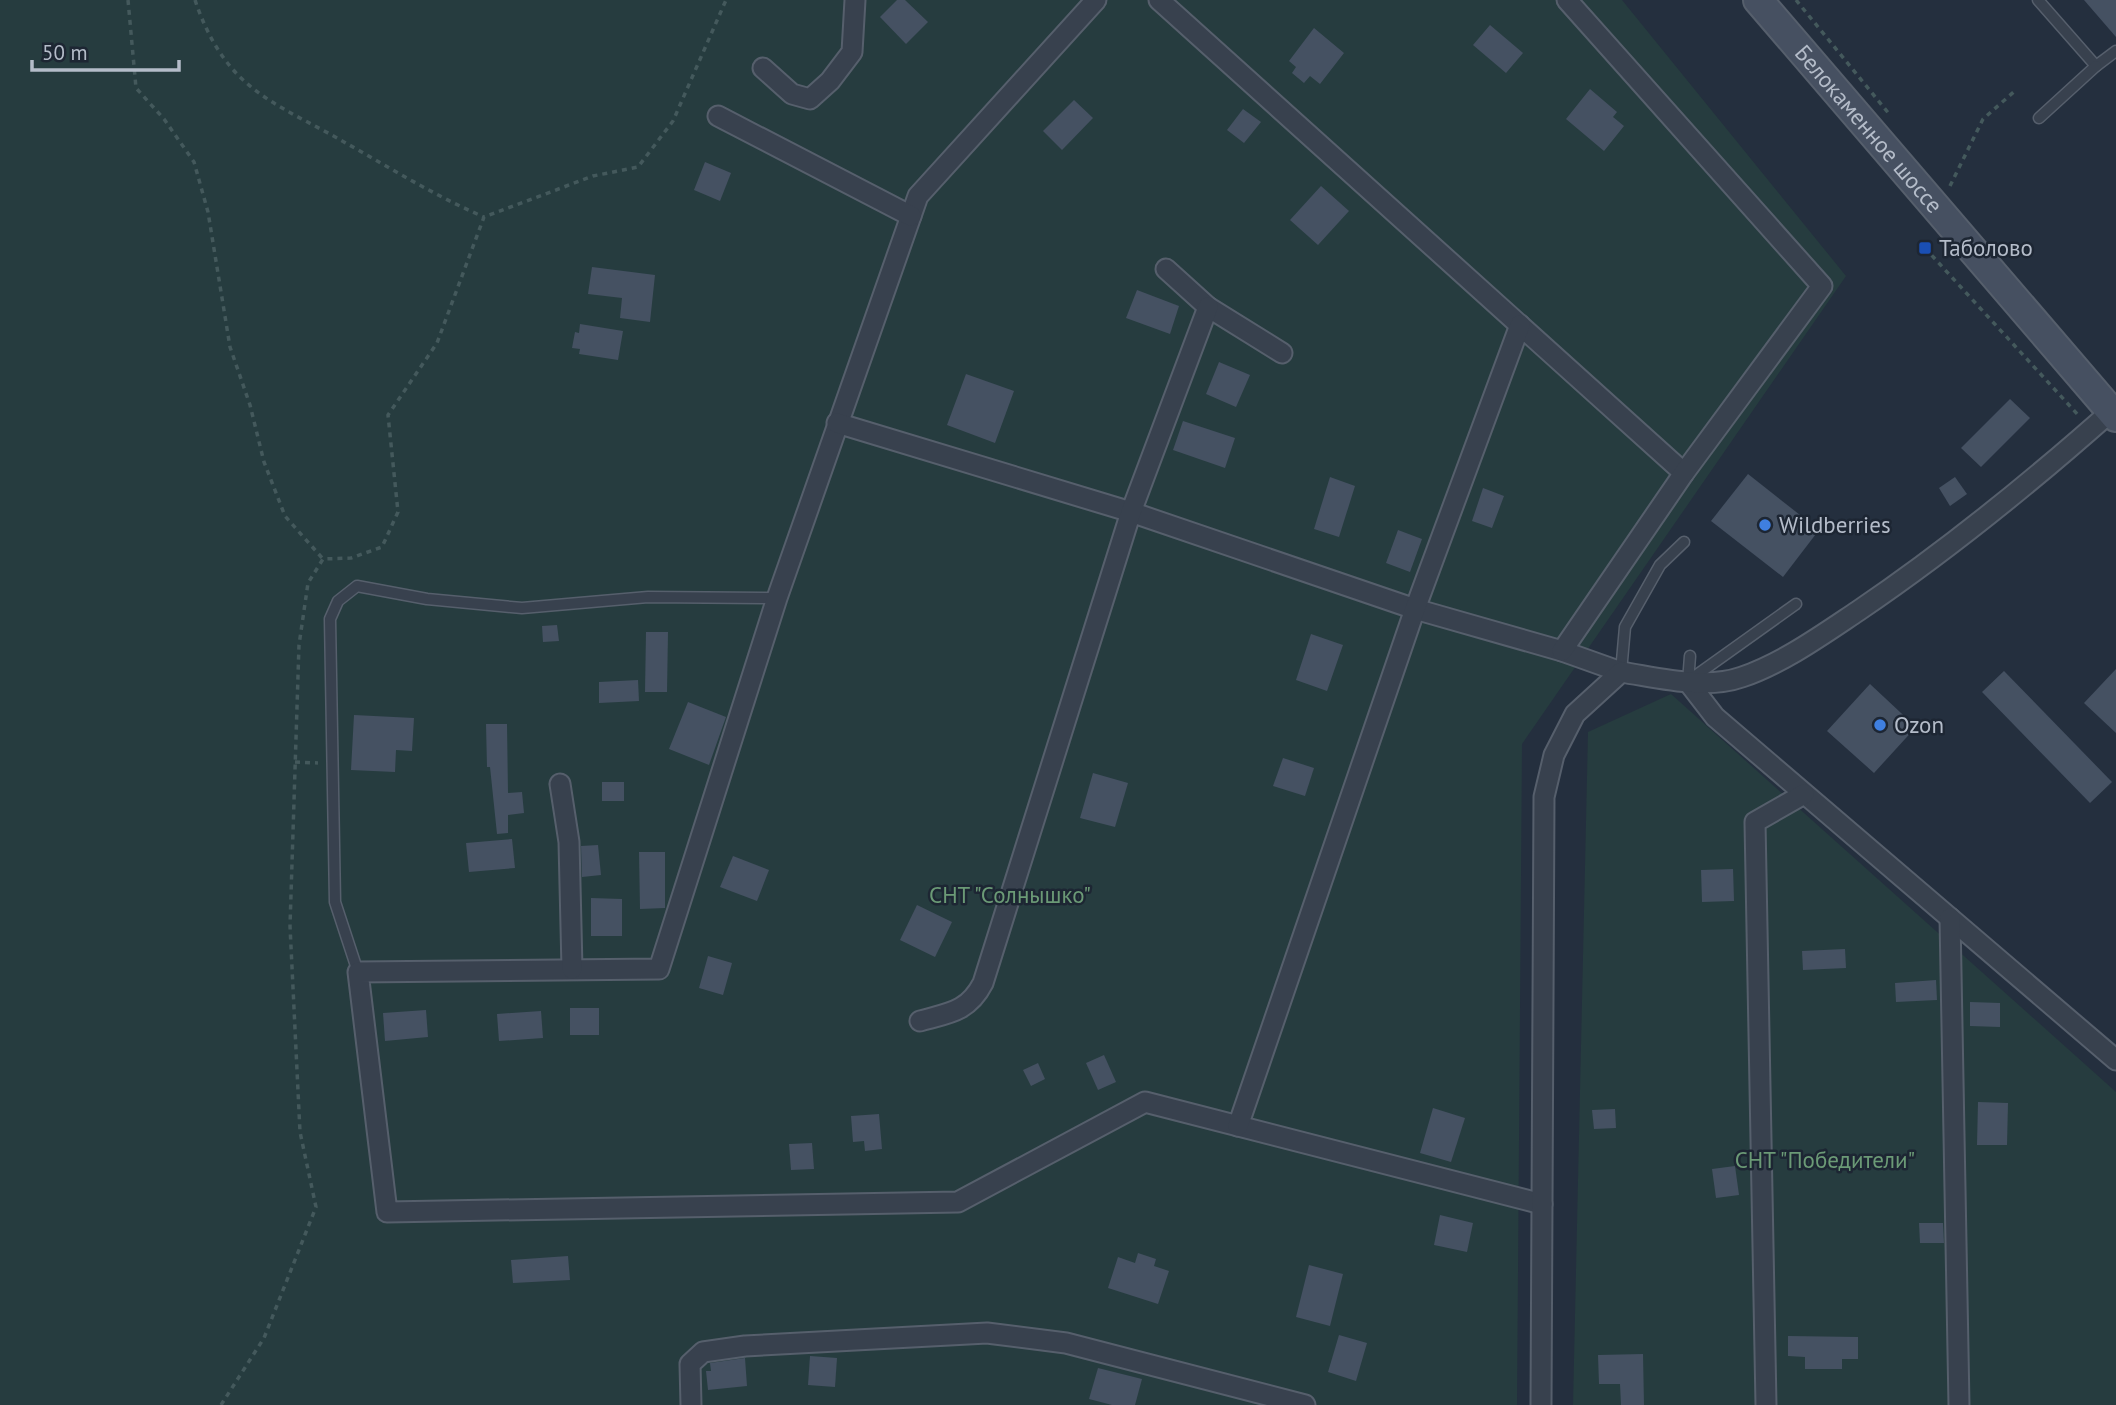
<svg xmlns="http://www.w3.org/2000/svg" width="2116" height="1405" font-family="'PT Sans',sans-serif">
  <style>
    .green { fill: #263c3f }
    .building { fill: #455162 }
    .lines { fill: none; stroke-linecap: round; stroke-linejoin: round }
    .lane-casing { stroke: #565f6c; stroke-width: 13 }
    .street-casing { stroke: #565f6c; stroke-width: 23 }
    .secondary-casing { stroke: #565f6c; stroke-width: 32 }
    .path { stroke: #44595c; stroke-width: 3.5; stroke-dasharray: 5 5; stroke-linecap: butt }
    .lane { stroke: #38414e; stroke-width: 10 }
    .street { stroke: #38414e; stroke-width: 19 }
    .secondary { stroke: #465061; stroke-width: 28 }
    .transit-dot { fill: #1a4fb4; stroke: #1d2633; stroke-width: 2.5 }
    .shop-dot { fill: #3f7fe0; stroke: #1d2633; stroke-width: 2.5 }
    .labels { text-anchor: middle; stroke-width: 5; stroke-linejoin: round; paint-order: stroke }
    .street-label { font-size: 23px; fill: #b4bcc9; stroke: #1d2633 }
    .poi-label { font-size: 23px; fill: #b4bcc9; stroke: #1d2633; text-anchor: start }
    .park-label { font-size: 23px; fill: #6b9a76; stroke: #1d2633 }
  </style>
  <rect width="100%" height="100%" fill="#242f3e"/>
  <g class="green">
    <path d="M 0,0 L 1622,0 L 1846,276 L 1522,744 L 1517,1405 L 0,1405 Z"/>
    <path d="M 1671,694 L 2116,1092 L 2116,1405 L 1573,1405 L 1588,732 Z"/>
  </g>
  <g class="building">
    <path d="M 897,0 L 905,0 L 928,22 L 906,44 L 880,17 Z"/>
    <path d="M 2084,0 L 2116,0 L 2116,37 Z"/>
    <path d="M 1490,25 L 1523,53 L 1506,73 L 1473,45 Z"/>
    <path d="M 1314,28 L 1344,53 L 1320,84 L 1310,76 L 1304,83 L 1292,73 L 1296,67 L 1289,61 Z"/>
    <path d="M 1590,89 L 1617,112 L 1613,117 L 1624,126 L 1604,151 L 1566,119 Z"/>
    <path d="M 1074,100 L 1093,118 L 1062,150 L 1043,131 Z"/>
    <path d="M 1243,109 L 1261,122 L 1244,143 L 1227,130 Z"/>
    <path d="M 705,162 L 731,173 L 720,201 L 694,190 Z"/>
    <path d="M 1321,186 L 1349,211 L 1318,245 L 1290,220 Z"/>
    <path d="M 592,267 L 655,275 L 650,322 L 620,318 L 622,298 L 588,294 Z"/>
    <path d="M 1137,290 L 1179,306 L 1170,334 L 1126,318 Z"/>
    <path d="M 580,324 L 623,331 L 618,360 L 579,354 L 580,349 L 572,348 L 575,332 L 579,333 Z"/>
    <path d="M 1219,362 L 1250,375 L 1236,407 L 1206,394 Z"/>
    <path d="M 966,374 L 1014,391 L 995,443 L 947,425 Z"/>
    <path d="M 2010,399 L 2030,418 L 1981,467 L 1961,448 Z"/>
    <path d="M 1183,421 L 1235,438 L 1225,468 L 1173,450 Z"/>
    <path d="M 1748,474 L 1819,530 L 1783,577 L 1711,521 Z"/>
    <path d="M 1330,477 L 1355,486 L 1339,537 L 1314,529 Z"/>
    <path d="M 1955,477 L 1967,494 L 1950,506 L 1939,488 Z"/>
    <path d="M 1483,488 L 1504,496 L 1492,528 L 1472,521 Z"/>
    <path d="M 1398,530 L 1422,539 L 1410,572 L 1386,563 Z"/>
    <path d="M 557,625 L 559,641 L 543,642 L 542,626 Z"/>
    <path d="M 646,632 L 668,632 L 667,692 L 645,692 Z"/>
    <path d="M 1311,634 L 1343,645 L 1327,691 L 1296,680 Z"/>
    <path d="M 2116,669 L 2116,733 L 2084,703 Z"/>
    <path d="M 2004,671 L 2112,782 L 2090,803 L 1982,692 Z"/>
    <path d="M 638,680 L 639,701 L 599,703 L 599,682 Z"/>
    <path d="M 1870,684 L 1916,727 L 1874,773 L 1827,731 Z"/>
    <path d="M 688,702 L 726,717 L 709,765 L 669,749 Z"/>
    <path d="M 354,715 L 414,718 L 412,751 L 396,750 L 395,772 L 351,770 Z"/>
    <path d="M 486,724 L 507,724 L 508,793 L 522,792 L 524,813 L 508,815 L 508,833 L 497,834 L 490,767 L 487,767 Z"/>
    <path d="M 1283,758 L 1314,768 L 1305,796 L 1273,786 Z"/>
    <path d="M 1093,773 L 1128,783 L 1115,827 L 1080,818 Z"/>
    <rect x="602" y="782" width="22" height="19"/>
    <path d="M 512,839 L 515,868 L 469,872 L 466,843 Z"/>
    <path d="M 598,845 L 601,875 L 582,877 L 581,846 Z"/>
    <path d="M 639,852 L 665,852 L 665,908 L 640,909 Z"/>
    <path d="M 733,856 L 769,870 L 757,901 L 720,887 Z"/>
    <path d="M 1733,869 L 1734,901 L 1702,902 L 1701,870 Z"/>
    <path d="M 591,898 L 622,899 L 622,936 L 591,936 Z"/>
    <path d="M 917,905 L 952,922 L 935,957 L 900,940 Z"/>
    <path d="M 1845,949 L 1846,968 L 1803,970 L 1802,951 Z"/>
    <path d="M 708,956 L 732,963 L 723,995 L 699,988 Z"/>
    <path d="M 1936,980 L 1937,1000 L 1896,1002 L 1895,983 Z"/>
    <path d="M 1970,1002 L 2000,1003 L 2000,1027 L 1970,1026 Z"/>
    <rect x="570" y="1008" width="29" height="27"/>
    <path d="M 426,1010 L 428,1037 L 385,1041 L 383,1013 Z"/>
    <path d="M 541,1011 L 543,1038 L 499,1041 L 497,1014 Z"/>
    <path d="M 1104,1055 L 1116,1082 L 1098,1090 L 1086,1063 Z"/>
    <path d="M 1038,1063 L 1045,1079 L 1031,1086 L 1023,1070 Z"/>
    <path d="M 1978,1102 L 2008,1103 L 2007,1145 L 1977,1145 Z"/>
    <path d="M 1433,1108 L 1465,1118 L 1451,1162 L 1420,1153 Z"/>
    <path d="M 1615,1109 L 1616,1128 L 1594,1129 L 1592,1110 Z"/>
    <path d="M 879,1114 L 882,1149 L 865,1151 L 864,1141 L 853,1142 L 851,1116 Z"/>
    <path d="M 812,1143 L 814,1169 L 791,1170 L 789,1144 Z"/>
    <path d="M 1735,1166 L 1739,1195 L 1716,1198 L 1712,1169 Z"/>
    <path d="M 1440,1215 L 1473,1223 L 1467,1252 L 1434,1245 Z"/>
    <path d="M 1919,1223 L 1943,1223 L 1944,1243 L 1920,1243 Z"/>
    <path d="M 1138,1253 L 1156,1259 L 1154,1266 L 1169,1271 L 1158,1304 L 1108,1288 L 1118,1257 L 1135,1263 Z"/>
    <path d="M 568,1256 L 570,1280 L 513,1283 L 511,1260 Z"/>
    <path d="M 1309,1265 L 1343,1274 L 1330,1326 L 1296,1317 Z"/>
    <path d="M 1339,1335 L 1367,1343 L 1356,1381 L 1328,1372 Z"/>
    <path d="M 1788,1336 L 1858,1337 L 1858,1359 L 1842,1359 L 1842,1369 L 1805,1369 L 1805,1357 L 1788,1356 Z"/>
    <path d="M 1643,1354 L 1644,1405 L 1621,1405 L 1620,1384 L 1599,1384 L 1598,1355 Z"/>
    <path d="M 810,1356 L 837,1358 L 835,1387 L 808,1385 Z"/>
    <path d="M 745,1358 L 747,1386 L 708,1390 L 706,1371 L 711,1371 L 710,1363 Z"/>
    <path d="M 1098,1368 L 1142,1379 L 1135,1405 L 1112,1405 L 1089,1399 Z"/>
  </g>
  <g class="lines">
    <defs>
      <g id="lane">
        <path d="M 2038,0 L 2096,66 L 2116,51"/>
        <path d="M 2039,118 L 2096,66"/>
        <path d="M 1621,672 L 1625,627 L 1660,565 L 1684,542"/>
        <path d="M 1691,679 L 1796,604"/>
        <path d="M 1688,682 L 1690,656"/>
        <path d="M 358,972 L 335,902 L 330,619 L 338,601 L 357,586 L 427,599 L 522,608 L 648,597 L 777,598"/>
      </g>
      <g id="street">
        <path d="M 1096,0 L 918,196 L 777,598 L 659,969 L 358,972 L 387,1212 L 958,1202 L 1145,1102 L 1542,1204"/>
        <path d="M 1159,0 L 1684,473"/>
        <path d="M 763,68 L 792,94 L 810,99 L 830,81 L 852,52 L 855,0"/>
        <path d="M 718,116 L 911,216"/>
        <path d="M 1166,269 L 1208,307 L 1282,353"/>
        <path d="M 837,423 L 1131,512 L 1415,609 L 1562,651 L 1621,672"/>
        <path d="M 1562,651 L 1684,473 L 1822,286 L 1567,0"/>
        <path d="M 1688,682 L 1715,717 L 2116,1060"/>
        <path d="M 560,784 L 569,842 L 572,969"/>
        <path d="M 1950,918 L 1959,1405"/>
        <path d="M 920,1021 C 949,1013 968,1012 983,983 L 1131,512 L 1208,307"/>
        <path d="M 1238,1126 L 1415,609 L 1520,325"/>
        <path d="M 691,1405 L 690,1364 L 703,1352 L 745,1346 L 987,1333 L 1066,1343 L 1305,1405"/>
        <path d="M 1541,1405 L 1544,797 L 1554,755 L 1575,714 L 1621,672 C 1660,678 1705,690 1742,677 C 1783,663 1822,635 1858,611 C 1948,550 2034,480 2116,407"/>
        <path d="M 1766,1405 L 1755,822 L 1804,794"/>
      </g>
      <g id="secondary">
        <path id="s1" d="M 1758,0 L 2116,417"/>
      </g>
    </defs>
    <use href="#lane" class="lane-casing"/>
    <use href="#street" class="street-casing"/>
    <use href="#secondary" class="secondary-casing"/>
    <g class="path">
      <path d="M 128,0 L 136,88 L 164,119 L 194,162 L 208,212 L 230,347 L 250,405 L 264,462 L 285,516 L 323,559"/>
      <path d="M 195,0 C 204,27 217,53 237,74 C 265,103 302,118 337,138 C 385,165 433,195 484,217"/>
      <path d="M 1796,0 L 1890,115"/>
      <path d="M 1950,186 L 1983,119 L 2016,90"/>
      <path d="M 1925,248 L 2080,417"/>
      <path d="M 295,762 L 318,763"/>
      <path d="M 221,1405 L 264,1338 L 316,1207 L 300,1132 L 290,926 L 299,645 L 308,583 L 323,559 L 351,558 L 382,547 L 398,512 L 388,415 L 437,343 L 484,217 L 593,176 L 638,167 L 673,121 L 726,0"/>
    </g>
    <use href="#lane" class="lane"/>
    <use href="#street" class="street"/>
    <use href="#secondary" class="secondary"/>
  </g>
  <rect class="transit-dot" x="1918" y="241" width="14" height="14" rx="3.5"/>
  <g class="shop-dot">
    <circle cx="1765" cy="525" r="7"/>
    <circle cx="1880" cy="725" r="7"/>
  </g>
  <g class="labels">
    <g class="street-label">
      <text dy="8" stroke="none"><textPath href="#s1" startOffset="170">Белокаменное шоссе</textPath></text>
    </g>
    <g class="poi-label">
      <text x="1939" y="256">Таболово</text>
      <text x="1779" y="533">Wildberries</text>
      <text x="1894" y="733">Ozon</text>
    </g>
    <g class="park-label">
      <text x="1010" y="903">СНТ "Солнышко"</text>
      <text x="1825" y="1168">СНТ "Победители"</text>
    </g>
  </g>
  <path d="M32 60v10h147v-10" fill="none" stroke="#b4bcc9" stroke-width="3.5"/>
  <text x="42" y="60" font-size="21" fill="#b4bcc9" stroke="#1d2633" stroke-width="5" paint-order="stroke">50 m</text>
</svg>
